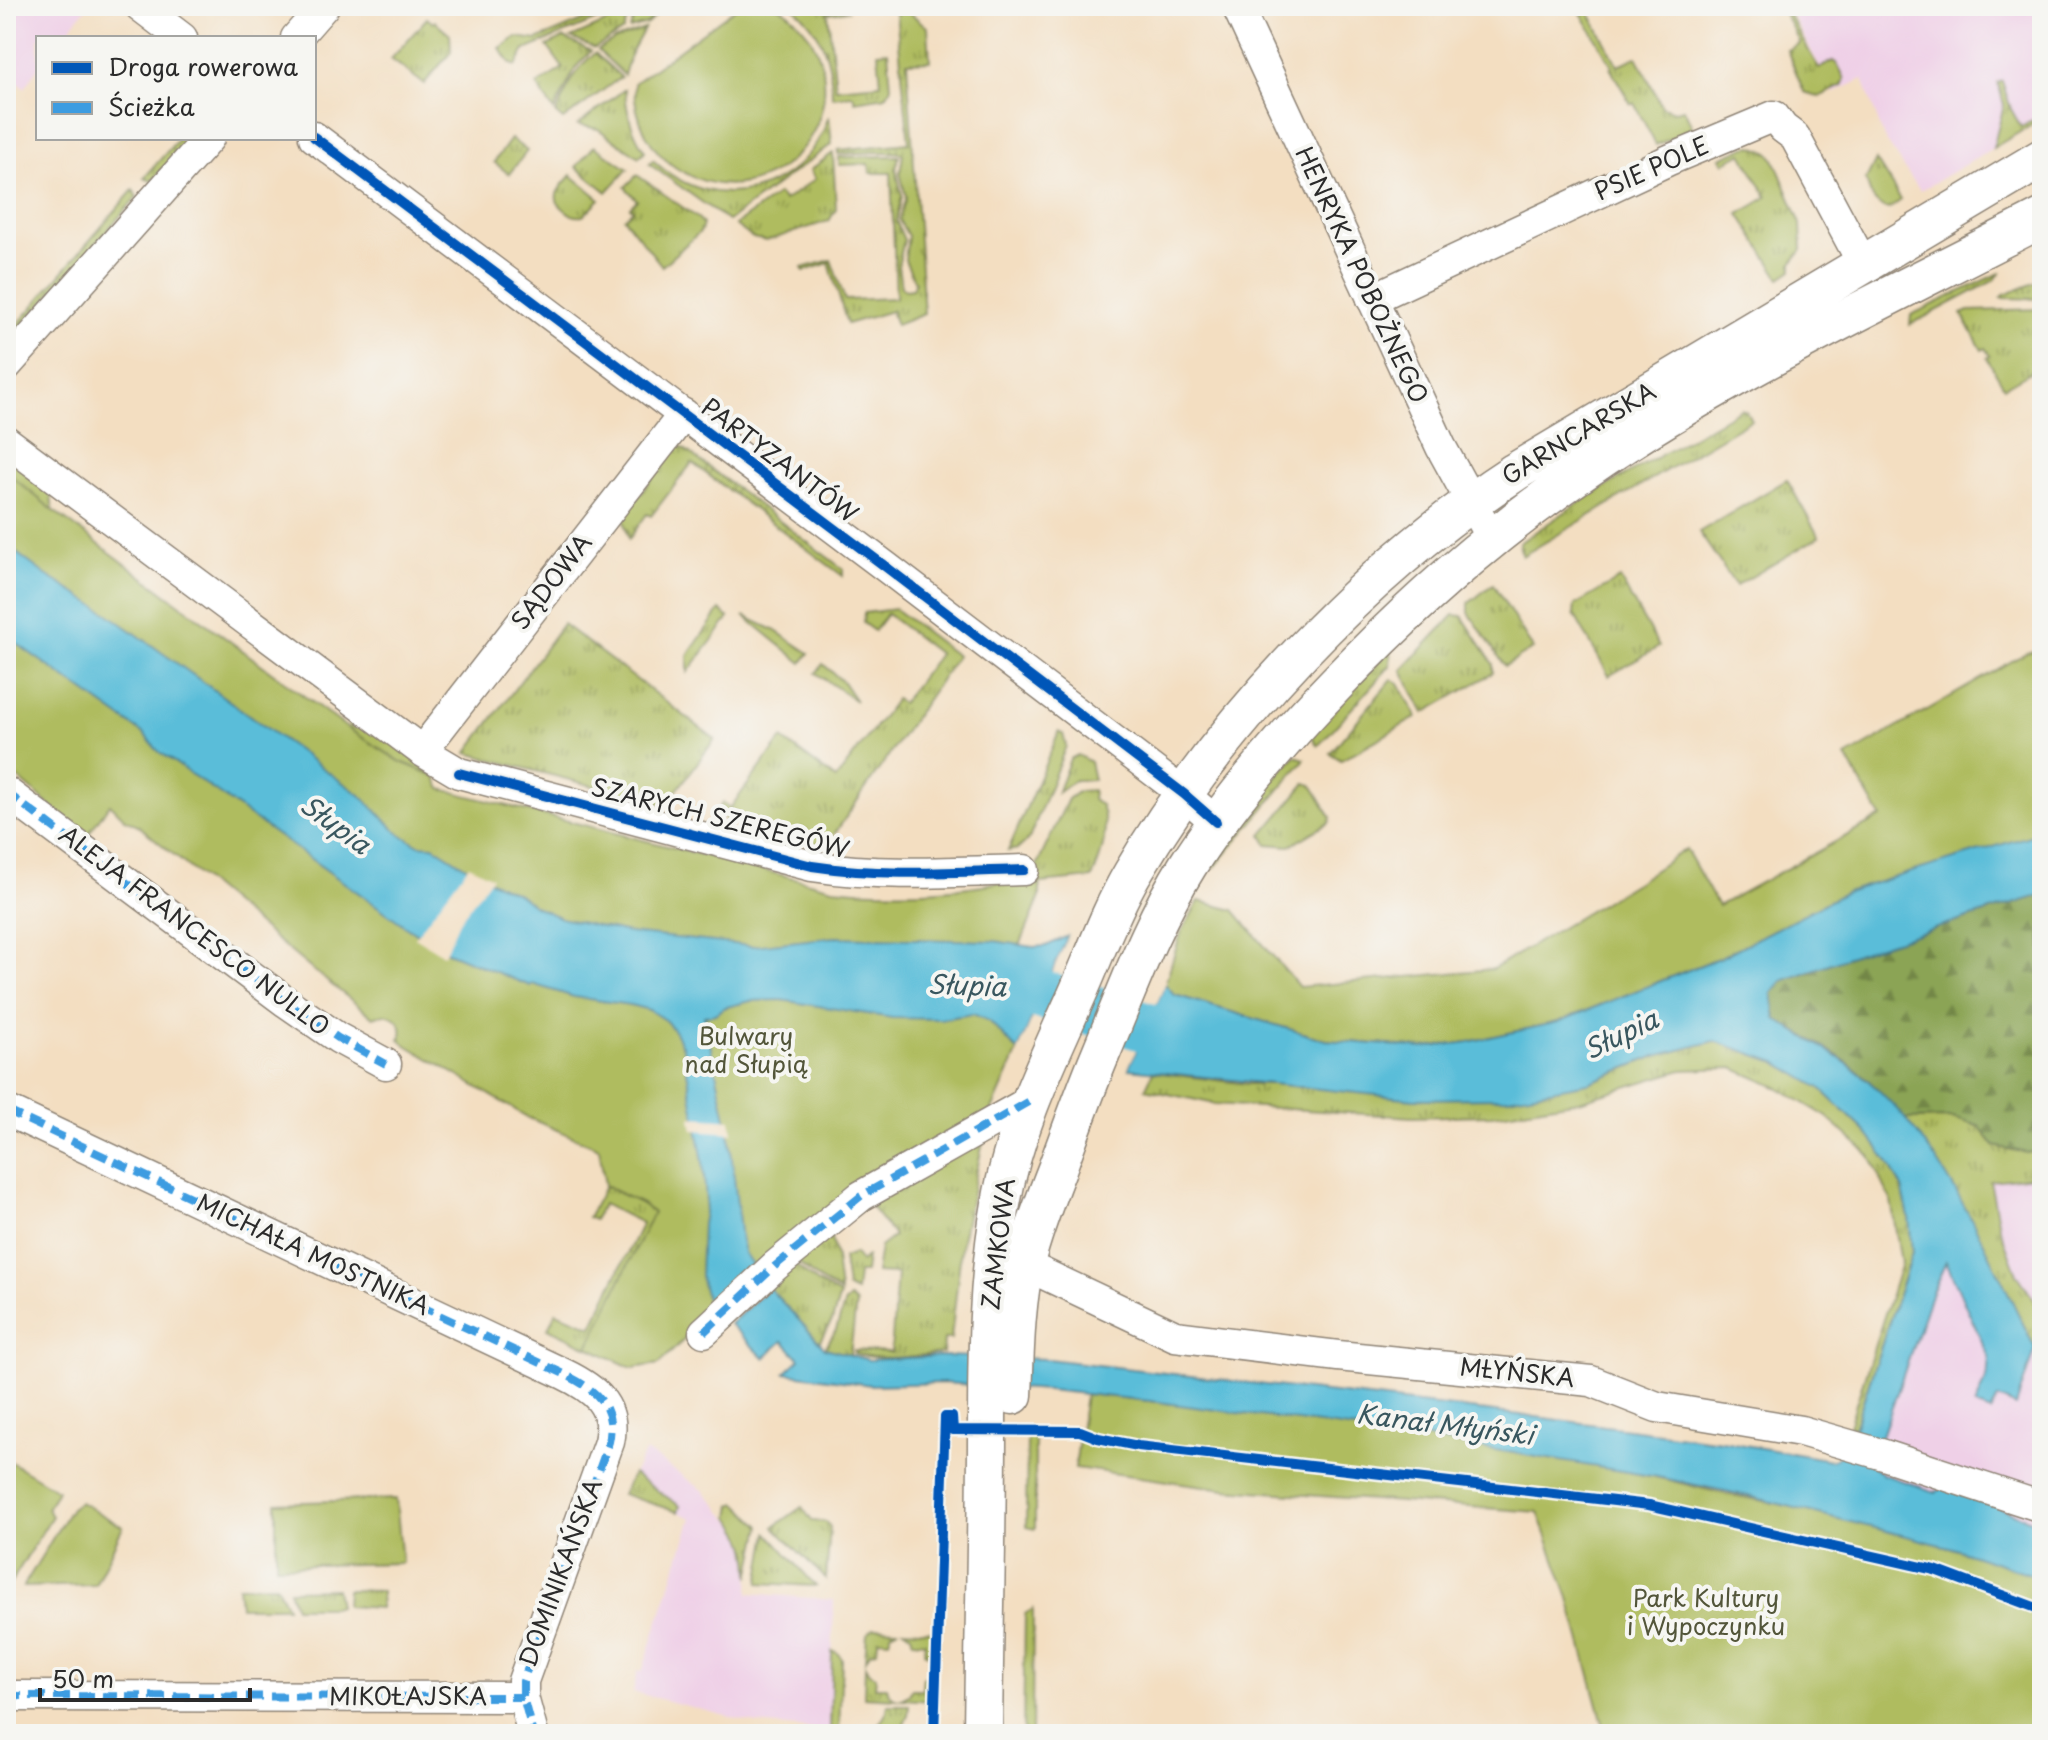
<svg xmlns="http://www.w3.org/2000/svg" width="2048" height="1740" font-family="'Playpen Sans',sans-serif">
  <style>
    .built { fill: #efd0e7 }
    .grass { fill: url(#grass-tufts); stroke: #6d7444; stroke-width: 2 }
    .forest { fill: url(#forest-firs); stroke: #5b6840; stroke-width: 2 }
    .green { fill: #afbc5e; stroke: #6d7444; stroke-width: 2 }
    .water { fill: #5abdd9; stroke: #427482; stroke-width: 2 }
    .pier { fill: #f3dec1 }
    .lines { fill: none; stroke-linecap: round; stroke-linejoin: round }
    .river { stroke: #5abdd9; stroke-width: 50 }
    .minor-casing { stroke: #8f8476; stroke-width: 33 }
    .major-casing { stroke: #8f8476; stroke-width: 41 }
    .minor { stroke: #fff; stroke-width: 30 }
    .major { stroke: #fff; stroke-width: 38 }
    .quiet { stroke: #3d9ce1; stroke-width: 8; stroke-dasharray: 16 8; stroke-linecap: butt }
    .cycleway-casing { stroke: #f6f6f2; stroke-width: 15 }
    .cycleway { stroke: #0057b8; stroke-width: 10 }
    .labels { text-anchor: middle; stroke-width: 8; stroke-linejoin: round; paint-order: stroke }
    .street-label { font-size: 24px; fill: #2b2b2b; stroke: #f6f6f2 }
    .park-label { font-size: 24px; fill: #53563a; stroke: #f6f6f2 }
    .water-label { font-size: 26px; font-style: italic; fill: #39575f; stroke: #f6f6f2 }
  </style>
  <defs>
    <pattern id="grass-tufts" width="24" height="20" patternUnits="userSpaceOnUse" patternTransform="scale(2)"><rect width="24" height="20" fill="#afbc5e"/><path d="M3 7l-1-3M5 7V3M7 7l1-3M15 17l-1-3M17 17v-4M19 17l1-3" fill="none" stroke="#8f994e"/></pattern>
    <pattern id="forest-firs" width="22" height="20" patternUnits="userSpaceOnUse" patternTransform="scale(2)"><rect width="22" height="20" fill="#8ba455"/><path d="M5 1l3.5 6h-7zM16 11l3.5 6h-7z" fill="#728647"/></pattern>
  </defs>
  <rect width="100%" height="100%" fill="#f6f6f2"/>
  <filter id="ink" filterUnits="userSpaceOnUse"><feTurbulence type="fractalNoise" baseFrequency=".0125" numOctaves="2"/><feDisplacementMap in="SourceGraphic" scale="16" xChannelSelector="R" yChannelSelector="G"/><feConvolveMatrix kernelMatrix="1 2 1 2 8 2 1 2 1" color-interpolation-filters="sRGB"/></filter>
  <filter id="wash" filterUnits="userSpaceOnUse"><feTurbulence type="fractalNoise" baseFrequency=".006" numOctaves="4" result="noise"/><feDisplacementMap in="SourceGraphic" scale="32" xChannelSelector="R" yChannelSelector="G"/><feGaussianBlur stdDeviation="1.8" result="paint"/><feColorMatrix in="noise" values="0 0 0 0 0 0 0 0 0 0 0 0 0 0 0 0 0 1.4 0 .05"/><feComposite in="paint" operator="in"/></filter>
  <g filter="url(#wash)">
    <rect width="100%" height="100%" fill="#f3dec1"/>
    <g class="built">
      <path d="M 6,6 L 88,6 L 62,38 L 38,38 L 38,67 L 25,88 L 6,73 Z"/>
      <path d="M 1787,6 L 2042,6 L 2042,119 L 1920,191 L 1884,138 L 1863,79 L 1834,93 Z"/>
      <path d="M 2042,1175 L 2042,1312 L 2017,1274 L 1999,1226 L 1990,1181 Z"/>
      <path d="M 1947,1261 L 1989,1357 L 1987,1378 L 1975,1406 L 1998,1398 L 2016,1406 L 2042,1330 L 2042,1525 L 1948,1485 L 1936,1492 L 1882,1474 L 1872,1465 L 1932,1292 Z"/>
      <path d="M 646,1451 L 703,1490 L 744,1535 L 750,1558 L 749,1593 L 834,1600 L 830,1731 L 757,1724 L 633,1692 L 638,1671 L 642,1672 L 692,1518 L 678,1512 L 680,1506 L 633,1474 Z"/>
    </g>
    <g class="grass">
      <path d="M 618,6 L 630,6 L 525,50 L 516,66 L 511,64 L 500,48 L 517,37 L 537,40 Z"/>
      <path d="M 644,6 L 666,6 L 647,24 L 630,29 L 637,9 Z"/>
      <path d="M 792,6 L 836,6 L 847,11 L 828,13 L 836,88 L 881,84 L 878,52 L 888,51 L 891,87 L 886,96 L 855,101 L 853,95 L 832,97 C 832,59 822,30 792,6 Z"/>
      <path d="M 1577,6 L 1586,6 L 1618,66 L 1637,56 L 1662,107 L 1675,111 L 1684,109 L 1693,129 L 1656,145 L 1634,103 L 1631,104 L 1610,68 L 1612,66 Z"/>
      <path d="M 1780,6 L 1787,6 L 1785,8 L 1819,69 L 1833,61 L 1837,63 L 1845,79 L 1842,86 L 1819,97 L 1804,92 L 1787,50 L 1800,43 Z"/>
      <path d="M 630,12 L 623,31 L 595,48 L 571,38 Z"/>
      <path d="M 909,12 L 928,28 L 930,61 L 907,62 L 924,314 L 896,325 L 891,311 L 847,324 L 829,263 L 804,271 L 802,268 L 831,260 L 845,300 L 896,298 L 891,173 L 870,173 L 869,164 L 839,165 L 839,157 L 899,156 L 896,169 L 902,196 L 896,221 L 904,240 L 898,266 L 901,287 L 906,290 L 912,289 L 915,282 L 905,260 L 908,236 L 899,220 L 906,197 L 900,173 L 903,154 C 894,149 852,154 838,154 L 838,150 L 909,143 L 896,13 Z"/>
      <path d="M 427,18 L 433,23 L 435,21 L 450,34 L 451,52 L 424,84 L 391,59 Z"/>
      <path d="M 644,29 L 630,55 L 624,75 L 598,50 L 614,40 Z"/>
      <path d="M 564,38 L 591,51 L 576,67 L 554,111 L 537,85 L 563,68 L 547,46 Z"/>
      <path d="M 595,53 L 621,77 L 563,120 L 556,114 C 566,91 575,68 595,53 Z"/>
      <path d="M 2002,81 L 2011,109 L 2021,127 L 2042,115 L 2042,119 L 1993,148 L 2004,105 L 1998,83 Z"/>
      <path d="M 625,89 C 626,111 633,134 645,151 L 639,157 L 598,129 L 578,125 Z"/>
      <path d="M 829,116 L 832,144 L 728,221 L 649,164 L 653,160 C 713,219 803,195 829,116 Z"/>
      <path d="M 179,138 L 190,138 L 152,181 L 144,178 Z"/>
      <path d="M 511,139 L 527,151 L 509,174 L 494,162 Z"/>
      <path d="M 594,146 L 628,169 L 607,192 L 576,167 Z"/>
      <path d="M 1752,146 L 1770,153 L 1774,159 L 1801,224 L 1802,250 L 1792,263 L 1792,270 L 1780,278 L 1739,214 L 1767,197 L 1742,153 L 1724,163 L 1721,158 L 1745,147 Z"/>
      <path d="M 833,153 L 836,209 L 829,221 L 766,241 L 753,238 L 735,225 L 778,194 L 784,201 L 815,179 L 810,170 Z"/>
      <path d="M 1876,160 L 1901,200 L 1889,209 C 1873,206 1870,194 1866,180 Z"/>
      <path d="M 571,175 L 600,199 L 583,216 C 574,217 571,215 564,209 C 548,197 561,187 571,175 Z"/>
      <path d="M 637,175 L 699,219 L 703,224 L 701,231 L 662,266 L 624,218 L 633,210 L 630,207 L 637,200 L 625,187 Z"/>
      <path d="M 133,190 L 137,197 L 6,344 L 6,338 Z"/>
      <path d="M 2000,273 L 1995,280 L 1910,325 L 1911,315 Z"/>
      <path d="M 2042,280 L 2042,299 L 2002,298 L 2004,295 Z"/>
      <path d="M 2042,309 L 2042,365 L 2004,387 L 1987,358 L 1990,356 L 1985,348 L 1982,350 L 1962,314 L 1968,311 Z"/>
      <path d="M 1741,409 L 1746,411 L 1751,420 L 1522,556 L 1519,543 L 1586,498 Z"/>
      <path d="M 678,444 L 843,569 L 843,576 L 692,463 L 651,516 L 647,514 L 629,539 L 623,517 Z"/>
      <path d="M 6,453 L 50,485 L 53,513 L 6,473 Z"/>
      <path d="M 1787,480 L 1819,537 L 1736,586 L 1699,532 Z"/>
      <path d="M 1620,579 L 1659,647 L 1609,676 L 1574,614 L 1575,605 Z"/>
      <path d="M 1493,584 L 1533,649 L 1505,666 L 1469,613 L 1469,603 Z"/>
      <path d="M 895,609 L 957,656 L 826,846 L 725,820 L 719,808 L 723,803 L 730,808 L 782,739 L 836,779 L 896,699 L 902,703 L 939,654 L 887,614 L 874,631 L 863,623 L 864,613 Z"/>
      <path d="M 720,610 L 729,618 L 688,672 L 688,655 Z"/>
      <path d="M 1454,615 L 1462,616 L 1493,664 L 1493,673 L 1424,713 L 1402,670 Z"/>
      <path d="M 744,616 L 774,630 L 809,653 L 802,663 Z"/>
      <path d="M 563,624 L 715,739 L 666,805 L 467,753 Z"/>
      <path d="M 1391,649 L 1390,666 L 1318,746 L 1313,739 L 1313,731 Z"/>
      <path d="M 823,664 L 843,682 L 856,701 L 816,673 Z"/>
      <path d="M 1392,679 L 1399,683 L 1417,717 L 1341,760 L 1330,753 Z"/>
      <path d="M 345,703 L 435,776 L 401,762 L 350,730 Z"/>
      <path d="M 1059,732 L 1063,734 L 1066,746 L 1029,839 L 1018,849 L 1008,851 Z"/>
      <path d="M 1078,755 L 1090,762 L 1094,780 L 1075,780 L 1057,793 L 1070,759 Z"/>
      <path d="M 1295,756 L 1305,759 L 1215,867 L 1207,868 L 1246,809 Z"/>
      <path d="M 1306,783 L 1312,785 L 1331,817 L 1330,822 L 1290,846 L 1267,844 L 1262,835 Z"/>
      <path d="M 1093,790 L 1092,800 L 1101,805 C 1110,830 1102,855 1092,878 L 1040,883 L 1033,874 L 1068,799 L 1079,791 Z"/>
      <path d="M 1715,1041 L 1776,1062 L 1820,1088 L 1866,1132 L 1887,1160 L 1902,1188 L 1909,1217 L 1912,1253 L 1854,1428 L 1849,1426 L 1901,1263 L 1891,1200 L 1870,1156 L 1827,1117 L 1779,1088 L 1733,1068 L 1682,1070 L 1579,1101 L 1493,1115 L 1412,1117 L 1215,1104 L 1145,1089 L 1153,1072 L 1248,1084 L 1588,1083 L 1656,1056 Z"/>
      <path d="M 1952,1118 L 1979,1126 L 2026,1153 L 2042,1150 L 2042,1175 L 1990,1181 L 1999,1226 L 2017,1274 L 2042,1312 L 2042,1330 L 2035,1348 L 1959,1198 L 1904,1119 Z"/>
      <path d="M 984,1137 L 962,1240 L 951,1339 L 944,1339 L 943,1353 C 913,1356 883,1362 854,1353 L 854,1350 L 891,1352 L 897,1274 L 876,1273 L 880,1247 L 894,1236 L 869,1204 Z"/>
      <path d="M 605,1186 L 644,1205 L 655,1215 L 659,1364 L 632,1368 L 548,1328 L 556,1312 L 592,1326 L 642,1223 L 603,1204 L 594,1220 L 588,1217 Z"/>
      <path d="M 830,1234 L 836,1258 L 840,1292 L 820,1281 L 796,1261 Z"/>
      <path d="M 855,1254 L 861,1262 L 867,1257 L 865,1273 L 858,1273 L 856,1292 L 847,1288 L 843,1258 Z"/>
      <path d="M 793,1263 L 817,1283 L 840,1295 L 832,1321 L 819,1342 L 769,1288 Z"/>
      <path d="M 850,1299 L 856,1304 L 850,1355 L 825,1348 L 836,1330 L 845,1302 Z"/>
      <path d="M 1027,1436 L 1035,1438 L 1035,1529 L 1026,1527 Z"/>
      <path d="M 633,1474 L 680,1506 L 678,1512 L 622,1494 Z"/>
      <path d="M 737,1503 L 761,1526 L 750,1577 C 750,1552 746,1537 730,1517 L 732,1505 Z"/>
      <path d="M 802,1507 L 812,1521 L 826,1522 L 830,1528 L 826,1579 L 774,1527 Z"/>
      <path d="M 768,1533 L 816,1586 L 759,1583 Z"/>
      <path d="M 276,1585 L 287,1607 L 240,1607 L 238,1586 Z"/>
      <path d="M 336,1589 L 339,1607 L 295,1607 L 289,1590 Z"/>
      <path d="M 347,1590 L 381,1591 L 380,1608 L 346,1606 Z"/>
      <path d="M 1033,1609 L 1032,1734 L 1023,1734 L 1025,1614 Z"/>
      <path d="M 874,1628 L 899,1629 L 891,1633 L 889,1640 L 878,1639 L 877,1651 L 871,1652 L 865,1660 L 867,1634 Z"/>
      <path d="M 904,1629 L 937,1631 L 935,1662 L 931,1655 L 924,1652 L 925,1642 L 913,1641 L 911,1634 Z"/>
      <path d="M 832,1651 L 838,1653 L 842,1659 L 839,1734 L 830,1731 Z"/>
      <path d="M 865,1666 L 869,1673 L 876,1676 L 875,1687 L 887,1687 L 889,1694 L 896,1699 L 864,1697 Z"/>
      <path d="M 935,1668 L 933,1701 L 901,1699 L 909,1695 L 912,1689 L 922,1689 L 923,1677 L 929,1676 Z"/>
      <path d="M 888,1705 L 909,1705 L 908,1715 L 900,1734 L 862,1734 C 875,1729 887,1719 888,1705 Z"/>
    </g>
    <path class="forest" d="M 2042,895 L 2042,1150 L 2027,1153 L 1994,1146 L 1979,1126 L 1952,1118 L 1904,1119 C 1883,1093 1859,1068 1830,1051 C 1812,1040 1793,1030 1776,1019 L 1771,993 L 1782,981 L 1873,948 Z"/>
    <g class="green">
      <path d="M 739,6 C 750,6 765,3 776,6 C 786,9 797,21 804,29 C 867,111 772,224 681,171 C 649,152 634,119 634,83 Z"/>
      <path d="M 6,472 L 54,511 L 350,730 L 401,762 L 435,776 L 441,789 L 833,888 C 900,895 969,892 1033,874 L 1040,883 L 1040,897 L 989,1021 L 1018,1051 L 988,1119 L 698,1326 L 659,1364 L 632,1368 L 588,1347 L 653,1213 L 644,1205 L 605,1186 L 599,1148 L 529,1118 L 408,1046 L 400,1040 C 406,1022 391,1009 373,1017 L 309,967 L 138,825 L 125,819 L 110,804 L 86,837 C 58,815 35,790 6,769 Z"/>
      <path d="M 2042,649 L 2042,832 L 1795,919 L 1721,957 L 1558,1022 L 1469,1042 L 1424,1048 L 1326,1040 L 1175,995 L 1165,984 L 1181,933 L 1199,901 L 1234,910 L 1299,987 L 1493,969 L 1637,882 L 1686,849 L 1718,906 L 1881,817 L 1846,757 L 2026,653 Z"/>
      <path d="M 1085,1394 C 1276,1414 1467,1441 1655,1477 C 1679,1482 1702,1489 1726,1494 C 1831,1512 1942,1542 2042,1578 L 2042,1734 L 1606,1734 L 1569,1598 L 1538,1512 L 1225,1489 L 1075,1468 Z"/>
      <path d="M 6,1459 L 57,1490 L 47,1509 L 52,1516 L 10,1584 L 6,1584 Z"/>
      <path d="M 396,1499 L 402,1563 L 276,1566 L 276,1503 Z"/>
      <path d="M 80,1502 L 123,1527 L 95,1585 L 23,1587 L 71,1508 Z"/>
    </g>
    <g class="water">
      <path d="M 6,545 L 46,575 L 107,613 L 360,795 L 400,834 L 419,845 L 433,846 L 482,877 L 519,894 L 534,906 L 561,918 L 629,933 L 752,946 L 834,937 L 994,941 L 1034,947 L 1046,946 L 1068,936 L 1018,1051 L 989,1021 L 973,1014 L 941,1019 L 892,1018 L 781,1000 L 751,1001 L 723,1008 L 715,1014 L 704,1016 L 729,1132 L 741,1240 L 745,1255 L 756,1271 L 714,1312 L 707,1301 L 700,1276 L 702,1224 L 706,1201 L 703,1162 L 683,1048 L 675,1032 L 666,1021 L 649,1010 L 630,1005 L 574,997 L 532,984 L 530,986 L 445,951 L 408,928 L 157,750 L 144,734 L 6,636 Z"/>
      <path d="M 2042,832 L 2042,895 L 1873,948 L 1782,981 L 1772,993 L 1776,1019 C 1803,1037 1832,1051 1858,1072 C 1944,1141 1987,1252 2035,1348 L 2016,1406 L 1998,1398 L 1991,1412 L 1975,1406 L 1987,1378 L 1989,1357 L 1946,1262 L 1932,1292 L 1872,1465 L 1882,1474 L 1936,1492 L 1947,1485 L 2042,1525 L 2042,1578 L 1949,1547 L 1748,1496 L 1657,1477 L 1435,1440 L 1158,1402 L 1048,1390 L 943,1383 L 871,1385 L 785,1373 L 800,1359 L 783,1341 L 764,1358 L 730,1324 L 769,1288 L 825,1348 L 869,1360 L 943,1356 L 1048,1359 L 1520,1415 L 1722,1441 L 1831,1460 L 1840,1455 L 1845,1456 L 1912,1253 L 1909,1217 L 1902,1188 L 1887,1160 L 1866,1132 L 1820,1088 L 1776,1062 L 1715,1041 L 1656,1056 L 1588,1083 L 1508,1098 L 1414,1099 L 1128,1069 L 1165,984 L 1175,995 L 1326,1040 L 1424,1048 L 1468,1042 L 1558,1022 L 1721,957 L 1846,892 Z"/>
    </g>
    <g class="pier">
      <path d="M 469,865 L 492,877 L 459,921 L 444,955 L 415,937 Z"/>
      <path d="M 1070,932 L 1072,937 L 1022,1052 L 1017,1054 Z"/>
      <path d="M 1164,980 L 1167,980 L 1126,1073 L 1124,1067 Z"/>
      <path d="M 691,1117 L 731,1120 L 733,1133 L 693,1130 Z"/>
    </g>
    <g class="lines">
      <path class="river" d="M 974,984 L 1007,984 L 1213,1048"/>
    </g>
  </g>
  <g filter="url(#ink)">
    <g class="lines">
      <defs>
        <g id="minor">
          <path d="M 140,6 L 182,38"/>
          <path d="M 1237,6 L 1441,447 L 1492,540"/>
          <path d="M 296,38 L 324,6"/>
          <path d="M 314,137 L 886,567 L 1184,794 L 1216,822"/>
          <path d="M 1372,299 L 1669,160 L 1774,116 L 1783,128 L 1795,137 L 1863,264"/>
          <path d="M 6,366 L 209,138"/>
          <path d="M 6,441 L 422,751 L 459,773 L 812,866 C 883,877 953,872 1024,870"/>
          <path d="M 422,751 L 684,414"/>
          <path d="M 6,792 L 286,1002 L 338,1038 L 386,1064"/>
          <path d="M 6,1110 L 564,1374 C 593,1388 617,1405 609,1442 L 523,1681 L 523,1697 L 533,1734"/>
          <path d="M 1006,1256 L 1175,1336 L 1338,1356 L 1591,1381 L 1657,1407 L 1801,1431 L 1884,1455 L 2042,1507"/>
          <path d="M 704,1332 L 775,1266 L 861,1196 L 1030,1101"/>
          <path d="M 6,1696 L 523,1697"/>
        </g>
        <g id="major">
          <path d="M 1013,1395 C 1015,1352 1015,1306 1025,1263 C 1033,1231 1045,1200 1057,1169 C 1071,1130 1085,1091 1101,1053 C 1128,989 1151,924 1188,865 C 1229,800 1281,741 1334,686 C 1410,606 1494,532 1585,470 C 1729,371 1888,298 2042,218"/>
          <path d="M 983,1734 C 984,1635 987,1535 987,1436 C 987,1359 987,1280 1001,1204 C 1013,1134 1043,1070 1072,1006 C 1092,963 1108,915 1132,874 C 1220,722 1369,567 1515,472 L 2042,158"/>
        </g>
      </defs>
      <use href="#minor" class="minor-casing"/>
      <use href="#major" class="major-casing"/>
      <use href="#minor" class="minor"/>
      <use href="#major" class="major"/>
      <g class="quiet">
        <path d="M 6,792 L 286,1002 L 338,1038 L 386,1064"/>
        <path d="M 6,1110 L 564,1374 C 593,1388 617,1405 609,1442 L 523,1681 L 523,1697 L 533,1734"/>
        <path d="M 704,1332 L 775,1266 L 861,1196 L 1030,1101"/>
        <path d="M 6,1696 L 523,1697"/>
      </g>
      <defs>
        <g id="cycleway">
          <path d="M 314,137 L 886,567 L 1184,794 L 1216,822"/>
          <path d="M 459,773 L 812,866 C 883,877 953,872 1024,870"/>
          <path d="M 934,1734 L 945,1417 L 952,1417 L 953,1430 L 1080,1431 L 1098,1438 L 1138,1446 L 1649,1505 L 1935,1570 L 2042,1610"/>
        </g>
      </defs>
      <use href="#cycleway" class="cycleway-casing"/>
      <use href="#cycleway" class="cycleway"/>
    </g>
  </g>
  <g class="labels">
    <g class="street-label">
      <text transform="translate(1652 169) rotate(-24)" y="8">PSIE POLE</text>
      <text transform="translate(1361 275) rotate(65)" y="8">HENRYKA POBOŻNEGO</text>
      <text transform="translate(1579 434) rotate(-31)" y="8">GARNCARSKA</text>
      <text transform="translate(779 461) rotate(37)" y="8">PARTYZANTÓW</text>
      <text transform="translate(552 582) rotate(-52)" y="8">SĄDOWA</text>
      <text transform="translate(720 819) rotate(14)" y="8">SZARYCH SZEREGÓW</text>
      <text transform="translate(194 931) rotate(37)" y="8">ALEJA FRANCESCO NULLO</text>
      <text transform="translate(999 1244) rotate(-83)" y="8">ZAMKOWA</text>
      <text transform="translate(313 1255) rotate(25)" y="8">MICHAŁA MOSTNIKA</text>
      <text transform="translate(1517 1373) rotate(6)" y="8">MŁYŃSKA</text>
      <text transform="translate(561 1573) rotate(-70)" y="8">DOMINIKAŃSKA</text>
      <text x="408" y="1705">MIKOŁAJSKA</text>
    </g>
    <g class="park-label">
      <text x="746" y="1045">Bulwary<tspan x="746" dy="28">nad Słupią</tspan></text>
      <text x="1706" y="1607">Park Kultury<tspan x="1706" dy="28">i Wypoczynku</tspan></text>
    </g>
    <g class="water-label">
      <text transform="translate(335 825) rotate(36)" y="9">Słupia</text>
      <text transform="translate(967 986) rotate(2)" y="9">Słupia</text>
      <text transform="translate(1621 1035) rotate(-26)" y="9">Słupia</text>
      <text transform="translate(1445 1425) rotate(7)" y="9">Kanał Młyński</text>
    </g>
  </g>
  <rect width="2048" height="1740" fill="none" stroke="#f6f6f2" stroke-width="32"/>
  <rect x="36" y="36" width="280" height="104" fill="#f6f6f2" stroke="#a5a5a2" stroke-width="2"/>
  <rect x="52" y="62" width="40" height="12" fill="#0057b8" stroke="#a5a5a2" stroke-width="2"/>
  <text x="108" y="76" font-size="24" fill="#2b2b2b">Droga rowerowa</text>
  <rect x="52" y="102" width="40" height="12" fill="#3d9ce1" stroke="#a5a5a2" stroke-width="2"/>
  <text x="108" y="116" font-size="24" fill="#2b2b2b">Ścieżka</text>
  <path d="M40 1688v12h210v-12" fill="none" stroke="#2b2b2b" stroke-width="4"/>
  <text x="52" y="1688" font-size="24" fill="#2b2b2b" stroke="#f6f6f2" stroke-width="6" paint-order="stroke">50 m</text>
</svg>
